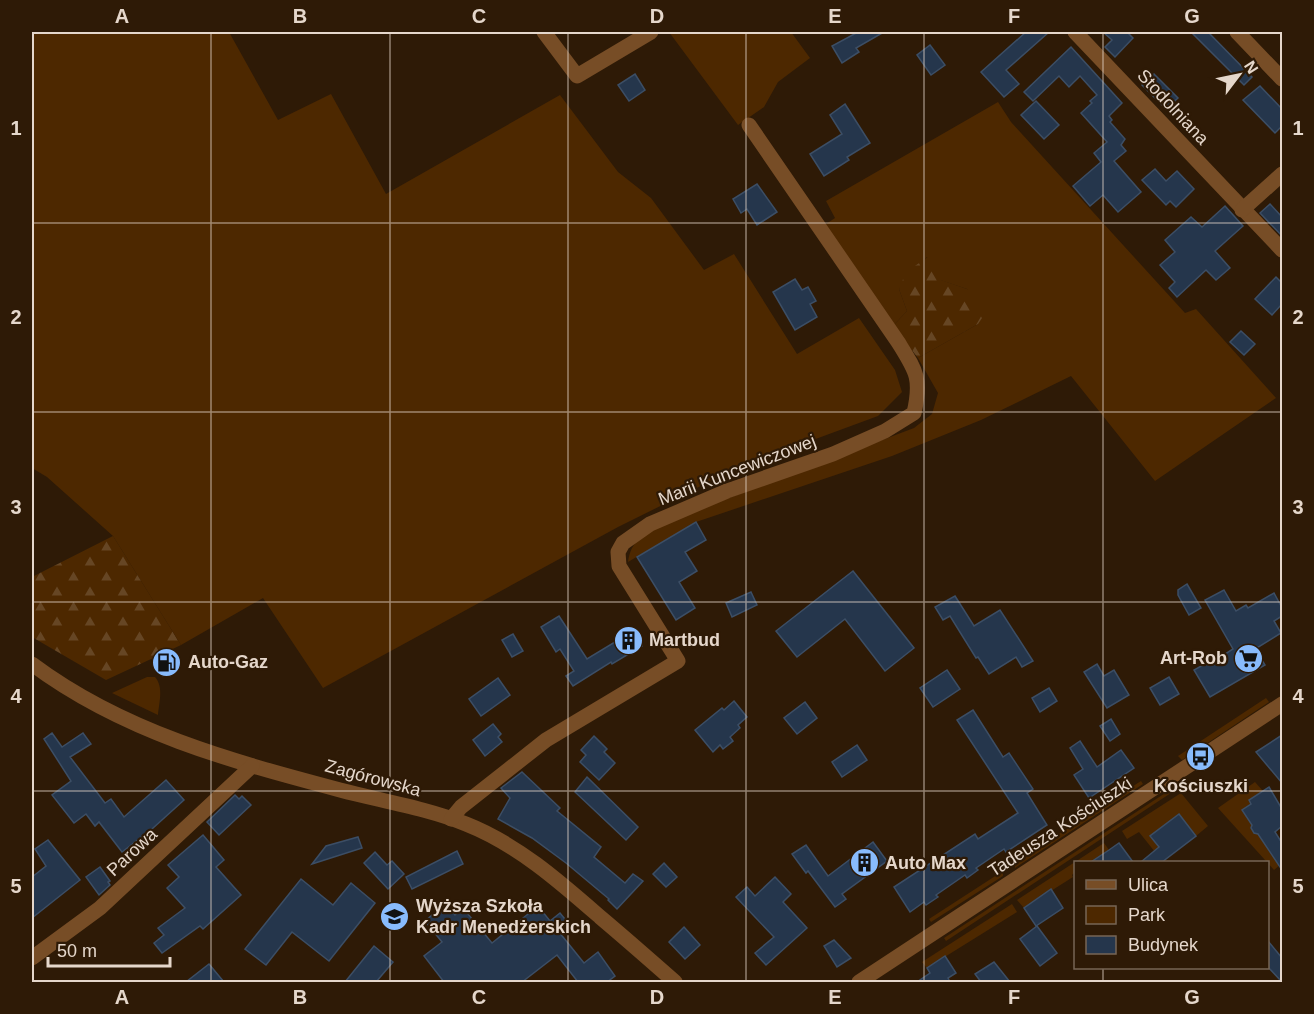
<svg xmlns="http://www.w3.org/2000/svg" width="1314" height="1014" font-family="Helvetica,sans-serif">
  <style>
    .green { fill: #4d2800 }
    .forest { fill: url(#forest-firs) }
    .building { fill: #25364c; stroke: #3c4e65; stroke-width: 1.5 }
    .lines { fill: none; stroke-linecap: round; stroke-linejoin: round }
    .minor { stroke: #774d26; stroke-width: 15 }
    .grid { fill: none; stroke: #e5d7cb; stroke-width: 1.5; stroke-opacity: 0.55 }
    .labels { text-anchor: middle; stroke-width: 4.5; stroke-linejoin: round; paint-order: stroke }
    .street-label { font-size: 18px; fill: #e5d7cb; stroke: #2e1a06 }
    .poi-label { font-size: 18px; font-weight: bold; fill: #e5d7cb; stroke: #2e1a06; text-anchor: start }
    .neatline { fill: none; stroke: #e5d7cb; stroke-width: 2 }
    .grid-label { font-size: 20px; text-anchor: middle; font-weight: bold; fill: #e5d7cb }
  </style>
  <defs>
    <pattern id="forest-firs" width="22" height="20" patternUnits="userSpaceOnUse" patternTransform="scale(1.5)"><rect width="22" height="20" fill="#4d2800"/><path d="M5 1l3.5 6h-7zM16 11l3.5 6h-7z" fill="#664624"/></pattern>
  </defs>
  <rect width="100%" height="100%" fill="#2e1a06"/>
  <g class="green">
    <path d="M 32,32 L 229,32 L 278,120 L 331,94 L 386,194 L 560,95 L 618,172 L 651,198 L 704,270 L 734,254 L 797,354 L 859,318 L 895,370 L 902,392 L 878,416 L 737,468 L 618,527 L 323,688 L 263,598 L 181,645 L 113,536 L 47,477 L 32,468 Z"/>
    <path d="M 669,32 L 791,32 L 810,58 L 778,82 L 764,107 L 738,125 Z"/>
    <path d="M 998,102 L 1011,122 L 1185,313 L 1196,309 L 1276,398 L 1155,481 L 1071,376 L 981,420 L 892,456 L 696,522 L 628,562 C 631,541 643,534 660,524 L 914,428 L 932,414 L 938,393 L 918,358 L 978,324 L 967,289 L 940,280 L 927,257 L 899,289 L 907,311 L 893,326 L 823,226 L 835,218 L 826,201 Z"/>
    <path d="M 147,677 L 155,677 C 164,687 159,703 158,715 L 112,693 Z"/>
    <path d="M 1266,698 L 1269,702 L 1182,760 L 1178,756 Z"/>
    <path d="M 1141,781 L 1143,784 L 1015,868 L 1014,863 Z"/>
    <path d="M 1255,782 L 1263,791 L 1249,800 L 1251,804 L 1242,810 L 1252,825 L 1251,829 L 1258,834 L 1280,865 L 1274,870 L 1218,808 Z"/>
    <path d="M 1176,786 L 1177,789 L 946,941 L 944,938 Z"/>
    <path d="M 1181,793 L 1208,826 L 1196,836 L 1179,814 L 1150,836 L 1159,848 L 1157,850 L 1167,862 L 1163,862 L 1139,832 L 1127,839 L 1122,831 Z"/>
    <path d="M 1104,843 L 1109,850 L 1092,862 L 1076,862 L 1075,872 L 1072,875 L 1073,877 L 1024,908 L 1017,900 Z"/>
    <path d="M 1003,871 L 1003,876 L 931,922 L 929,919 Z"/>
    <path d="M 1012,904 L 1017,912 L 927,968 L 922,962 Z"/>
  </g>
  <g class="forest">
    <path d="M 928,257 L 941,280 L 967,289 L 986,312 L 978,324 L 918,358 L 893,326 L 907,311 L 899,289 L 906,272 Z"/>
    <path d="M 113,536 L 181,645 L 106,680 L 32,637 L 32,577 Z"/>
  </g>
  <g class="building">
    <path d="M 858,32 L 884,32 L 856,48 L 859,52 L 842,63 L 832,46 Z"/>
    <path d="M 1026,32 L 1049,32 L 1006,70 L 1019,84 L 1004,97 L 981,72 Z"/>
    <path d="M 1103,32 L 1127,32 L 1133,38 L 1115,57 L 1105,47 L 1112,40 Z"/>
    <path d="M 1191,32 L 1208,32 L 1252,77 L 1244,85 Z"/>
    <path d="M 930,45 L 945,65 L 931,75 L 917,55 Z"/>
    <path d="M 1071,47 L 1122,103 L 1109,116 L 1112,120 L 1110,122 L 1125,139 L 1121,145 L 1126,151 L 1114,161 L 1141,192 L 1118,212 L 1103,195 L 1090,206 L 1073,186 L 1101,162 L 1094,153 L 1107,142 L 1081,113 L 1092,103 L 1090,101 L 1097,95 L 1080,76 L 1069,87 L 1059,76 L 1033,101 L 1024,92 Z"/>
    <path d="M 635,74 L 645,90 L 629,101 L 618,85 Z"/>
    <path d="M 1154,74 L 1178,98 L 1166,109 L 1142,85 Z"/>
    <path d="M 1260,86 L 1282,109 L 1282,126 L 1275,133 L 1243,100 Z"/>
    <path d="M 1036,101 L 1059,125 L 1044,139 L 1021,115 Z"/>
    <path d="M 845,104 L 870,143 L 847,157 L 849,160 L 824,176 L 810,154 L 842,134 L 830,115 Z"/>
    <path d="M 1155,169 L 1166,181 L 1177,171 L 1194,189 L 1176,207 L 1170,201 L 1166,205 L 1142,180 Z"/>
    <path d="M 757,184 L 777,212 L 757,225 L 747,209 L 741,213 L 733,199 Z"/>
    <path d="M 1270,204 L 1282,217 L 1282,236 L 1260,213 Z"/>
    <path d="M 1225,206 L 1243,226 L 1215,251 L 1230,268 L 1216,280 L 1206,270 L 1177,297 L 1169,288 L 1175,282 L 1160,265 L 1175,252 L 1165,240 L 1191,217 L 1202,227 Z"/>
    <path d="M 1276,277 L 1282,283 L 1282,304 L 1272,315 L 1255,299 Z"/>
    <path d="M 795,279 L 802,290 L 808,287 L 816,301 L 810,304 L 817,317 L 795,330 L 773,292 Z"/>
    <path d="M 1241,331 L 1255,344 L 1244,355 L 1230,342 Z"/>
    <path d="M 696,522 L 706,540 L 685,552 L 697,571 L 679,582 L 695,608 L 676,620 L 637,557 Z"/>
    <path d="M 853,571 L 914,648 L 885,671 L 845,619 L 797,657 L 776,631 Z"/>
    <path d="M 1187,584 L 1201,608 L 1189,615 L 1178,595 L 1178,590 Z"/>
    <path d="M 1224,590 L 1236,611 L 1246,605 L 1248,608 L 1274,593 L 1282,608 L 1282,616 L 1274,621 L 1281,633 L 1255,649 L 1265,665 L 1210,697 L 1194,670 L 1212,660 L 1213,662 L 1233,649 L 1205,600 Z"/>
    <path d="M 751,592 L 757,605 L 732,617 L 726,603 Z"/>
    <path d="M 955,596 L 974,626 L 1000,610 L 1033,661 L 1022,667 L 1016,657 L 989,674 L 978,657 L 976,658 L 950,616 L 943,620 L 935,607 Z"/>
    <path d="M 559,616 L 587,659 L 633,631 L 642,646 L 612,664 L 611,662 L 573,686 L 566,676 L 574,671 L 560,649 L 556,652 L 541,627 Z"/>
    <path d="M 513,634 L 523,651 L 512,657 L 502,640 Z"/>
    <path d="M 1097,664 L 1104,676 L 1114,670 L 1129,695 L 1107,708 L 1084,672 Z"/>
    <path d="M 947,670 L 960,689 L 933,707 L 920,688 Z"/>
    <path d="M 1169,677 L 1179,694 L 1160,705 L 1150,688 Z"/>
    <path d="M 498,678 L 510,695 L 481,716 L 469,699 Z"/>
    <path d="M 1049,688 L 1057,701 L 1040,712 L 1032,698 Z"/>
    <path d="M 734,701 L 747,717 L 738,725 L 740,728 L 730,737 L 733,741 L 723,749 L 720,745 L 713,752 L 695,730 L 722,708 L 724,710 Z"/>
    <path d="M 805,702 L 817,718 L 797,734 L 784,718 Z"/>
    <path d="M 973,710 L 1003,757 L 1009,753 L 1033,789 L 1027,793 L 1047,825 L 1006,852 L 1004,849 L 976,868 L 978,870 L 967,878 L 965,875 L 936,895 L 938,897 L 926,905 L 924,902 L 910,912 L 894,887 L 975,834 L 978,839 L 1018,813 L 957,720 Z"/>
    <path d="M 1111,719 L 1120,734 L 1110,741 L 1100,726 Z"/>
    <path d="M 493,724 L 501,734 L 498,737 L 502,742 L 485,756 L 473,740 Z"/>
    <path d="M 52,733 L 62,747 L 83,733 L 91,744 L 70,757 L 105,803 L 111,799 L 124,817 L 166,780 L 184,800 L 152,829 L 122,852 L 99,822 L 95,826 L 86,814 L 74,823 L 52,795 L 71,781 L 44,739 Z"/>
    <path d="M 1282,735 L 1282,783 L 1256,752 Z"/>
    <path d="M 594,736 L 607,749 L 604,752 L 615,763 L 599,780 L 580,762 L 586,755 L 581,750 Z"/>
    <path d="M 1080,741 L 1097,767 L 1121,750 L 1134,768 L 1089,798 L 1074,775 L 1083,769 L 1070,748 Z"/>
    <path d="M 857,745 L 867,760 L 842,777 L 832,762 Z"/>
    <path d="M 522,772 L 560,808 L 557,811 L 601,847 L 594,857 L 625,883 L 633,874 L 643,881 L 617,909 L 608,900 L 609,899 L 566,863 L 532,838 L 498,819 L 510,798 L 501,788 Z"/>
    <path d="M 587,777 L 638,827 L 626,840 L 575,792 Z"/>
    <path d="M 1269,787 L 1282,809 L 1282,826 L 1275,832 L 1282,843 L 1282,870 L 1258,834 L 1254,833 L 1251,828 L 1252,825 L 1242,810 L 1251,804 L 1249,800 Z"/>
    <path d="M 235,795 L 239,799 L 242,796 L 251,805 L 219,835 L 207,822 Z"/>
    <path d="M 1179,814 L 1196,836 L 1162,862 L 1141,862 L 1159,847 L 1150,836 Z"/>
    <path d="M 203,835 L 224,860 L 216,867 L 241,895 L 203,929 L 200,926 L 162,953 L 154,943 L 164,935 L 158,928 L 185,908 L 167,888 L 179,877 L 168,865 Z"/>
    <path d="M 358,837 L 362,848 L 312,864 L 326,846 Z"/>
    <path d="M 48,840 L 80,880 L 32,918 L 32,877 L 46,866 L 35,849 Z"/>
    <path d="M 873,842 L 887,861 L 842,894 L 846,899 L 835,907 L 808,871 L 806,873 L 792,854 L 806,845 L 828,876 Z"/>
    <path d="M 1119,843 L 1133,862 L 1091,862 L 1109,850 Z"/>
    <path d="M 457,851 L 463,864 L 412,889 L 406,877 Z"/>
    <path d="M 375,852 L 387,865 L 392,861 L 404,874 L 388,889 L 364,863 Z"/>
    <path d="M 664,863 L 677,877 L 666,887 L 653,874 Z"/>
    <path d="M 100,867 L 110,881 L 108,882 L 110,885 L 99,895 L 86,877 Z"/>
    <path d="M 775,877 L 791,894 L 783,902 L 807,928 L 766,965 L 755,953 L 774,937 L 736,897 L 747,887 L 755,896 Z"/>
    <path d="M 301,879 L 333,905 L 351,883 L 375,903 L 329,961 L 292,932 L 266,965 L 245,949 Z"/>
    <path d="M 1051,889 L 1063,908 L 1036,926 L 1024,908 Z"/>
    <path d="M 446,903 L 455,915 L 463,908 L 492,943 L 538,906 L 550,921 L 560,913 L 569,924 L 559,932 L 584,963 L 598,952 L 615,976 L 607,982 L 578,982 L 557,955 L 522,982 L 444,982 L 424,956 L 442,942 L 425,921 Z"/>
    <path d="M 1037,926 L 1057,953 L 1040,966 L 1020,939 Z"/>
    <path d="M 684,927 L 700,945 L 685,959 L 669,942 Z"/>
    <path d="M 834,940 L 851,958 L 837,967 L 824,946 Z"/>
    <path d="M 1268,941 L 1282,958 L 1282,982 L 1268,967 Z"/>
    <path d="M 374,946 L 393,962 L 376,982 L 345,982 Z"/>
    <path d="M 945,956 L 956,973 L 948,978 L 950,982 L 917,982 L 930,973 L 927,968 Z"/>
    <path d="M 994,962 L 1010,982 L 981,982 L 975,974 Z"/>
    <path d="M 209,964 L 224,982 L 186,982 Z"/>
  </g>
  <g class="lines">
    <g class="minor">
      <path d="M 544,32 L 577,76 L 651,32"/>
      <path d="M 1075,32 L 1282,250"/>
      <path d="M 1237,32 L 1282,79"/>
      <path d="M 1242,210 L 1282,174"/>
      <path d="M 32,664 C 123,732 231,761 340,790 C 382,801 426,808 466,824 C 517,844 560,882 600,917 C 625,938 650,960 675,982"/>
      <path d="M 451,819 L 461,807 L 546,740 L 678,661 L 619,566 L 618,552 L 623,543 L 650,524 L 727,491 L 833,454 L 885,431 L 914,413 C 922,378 916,371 898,342 L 749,125"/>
      <path d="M 32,958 L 100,908 L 252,766"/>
      <path d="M 859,982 L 1282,704"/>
    </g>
  </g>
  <path class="grid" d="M 211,32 L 211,982M 390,32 L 390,982M 568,32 L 568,982M 746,32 L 746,982M 924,32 L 924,982M 1103,32 L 1103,862M 32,223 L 1282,223M 32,412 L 1282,412M 32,602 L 1282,602M 32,791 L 1282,791M 1103,968 L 1103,982"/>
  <defs>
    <symbol id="building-disc" viewBox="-11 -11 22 22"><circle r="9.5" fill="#88bbfc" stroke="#2e1a06"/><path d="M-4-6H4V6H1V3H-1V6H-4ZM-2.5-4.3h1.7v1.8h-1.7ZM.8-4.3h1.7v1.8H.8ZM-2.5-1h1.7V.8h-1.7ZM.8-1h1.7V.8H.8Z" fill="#111"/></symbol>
    <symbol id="supermarket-disc" viewBox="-11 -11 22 22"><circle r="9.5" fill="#88bbfc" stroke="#2e1a06"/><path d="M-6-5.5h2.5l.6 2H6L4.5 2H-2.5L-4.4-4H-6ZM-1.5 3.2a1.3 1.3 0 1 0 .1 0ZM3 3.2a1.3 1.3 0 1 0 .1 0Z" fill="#111"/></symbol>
    <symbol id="fuel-disc" viewBox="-11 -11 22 22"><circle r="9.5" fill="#88bbfc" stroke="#2e1a06"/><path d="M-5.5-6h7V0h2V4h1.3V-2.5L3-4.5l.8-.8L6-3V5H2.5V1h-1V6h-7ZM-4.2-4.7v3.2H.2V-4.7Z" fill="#111"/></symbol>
    <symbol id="bus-disc" viewBox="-11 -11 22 22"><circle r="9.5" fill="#88bbfc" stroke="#2e1a06"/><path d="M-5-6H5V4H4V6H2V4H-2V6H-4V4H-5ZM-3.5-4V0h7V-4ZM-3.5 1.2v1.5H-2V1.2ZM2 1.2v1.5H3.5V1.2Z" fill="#111"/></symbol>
    <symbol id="university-disc" viewBox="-11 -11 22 22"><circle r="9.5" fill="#88bbfc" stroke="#2e1a06"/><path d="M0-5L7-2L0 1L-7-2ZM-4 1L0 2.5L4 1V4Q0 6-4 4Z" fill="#111"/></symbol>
  </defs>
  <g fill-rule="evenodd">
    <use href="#building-disc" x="612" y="624" width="33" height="33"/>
    <use href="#supermarket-disc" x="1232" y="642" width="33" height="33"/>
    <use href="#fuel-disc" x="150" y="646" width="33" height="33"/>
    <use href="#bus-disc" x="1184" y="740" width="33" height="33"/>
    <use href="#building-disc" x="848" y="846" width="33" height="33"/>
    <use href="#university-disc" x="378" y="900" width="33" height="33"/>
  </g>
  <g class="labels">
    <g class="street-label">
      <text transform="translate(1173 107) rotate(47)" y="6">Stodolniana</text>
      <text transform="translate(737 470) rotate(-21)" y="6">Marii Kuncewiczowej</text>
      <text transform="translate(373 778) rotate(15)" y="6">Zagórowska</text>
      <text transform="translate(1060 827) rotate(-33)" y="6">Tadeusza Kościuszki</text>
      <text transform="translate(132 852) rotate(-43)" y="6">Parowa</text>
    </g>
    <g class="poi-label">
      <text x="649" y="646">Martbud</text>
      <text x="1227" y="664" text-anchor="end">Art-Rob</text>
      <text x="188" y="668">Auto-Gaz</text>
      <text x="1201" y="792" text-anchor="middle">Kościuszki</text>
      <text x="885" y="869">Auto Max</text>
      <text x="416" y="912">Wyższa Szkoła<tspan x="416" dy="21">Kadr Menedżerskich</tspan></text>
    </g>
  </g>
  <rect width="1314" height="1014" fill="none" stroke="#2e1a06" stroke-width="66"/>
  <rect x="1074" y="861" width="195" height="108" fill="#2e1a06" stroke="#776655" stroke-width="1.5"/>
  <rect x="1086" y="880" width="30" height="9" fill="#774d26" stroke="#776655" stroke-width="1.5"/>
  <text x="1128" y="891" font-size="18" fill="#e5d7cb">Ulica</text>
  <rect x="1086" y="906" width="30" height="18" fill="#4d2800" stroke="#776655" stroke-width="1.5"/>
  <text x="1128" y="921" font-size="18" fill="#e5d7cb">Park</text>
  <rect x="1086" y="936" width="30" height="18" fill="#25364c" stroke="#776655" stroke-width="1.5"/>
  <text x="1128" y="951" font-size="18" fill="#e5d7cb">Budynek</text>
  <g transform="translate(1239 75) rotate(58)" stroke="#2e1a06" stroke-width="4.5" paint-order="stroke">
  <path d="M0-4.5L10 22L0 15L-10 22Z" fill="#e5d7cb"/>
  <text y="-9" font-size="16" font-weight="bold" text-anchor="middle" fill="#e5d7cb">N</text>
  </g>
  <path d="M48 957v9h122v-9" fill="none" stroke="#e5d7cb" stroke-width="3"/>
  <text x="57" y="957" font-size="18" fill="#e5d7cb" stroke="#2e1a06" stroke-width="4.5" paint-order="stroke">50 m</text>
  <rect x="33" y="33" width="1248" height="948" class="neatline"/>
  <g class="grid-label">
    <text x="122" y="23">A</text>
    <text x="300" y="23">B</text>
    <text x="479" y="23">C</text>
    <text x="657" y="23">D</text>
    <text x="835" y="23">E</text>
    <text x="1014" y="23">F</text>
    <text x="1192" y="23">G</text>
    <text x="16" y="135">1</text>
    <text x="1298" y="135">1</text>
    <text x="16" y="324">2</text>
    <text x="1298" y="324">2</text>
    <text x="16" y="514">3</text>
    <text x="1298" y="514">3</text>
    <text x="16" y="703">4</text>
    <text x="1298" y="703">4</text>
    <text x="16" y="893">5</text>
    <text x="1298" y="893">5</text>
    <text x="122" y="1004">A</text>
    <text x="300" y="1004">B</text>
    <text x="479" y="1004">C</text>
    <text x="657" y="1004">D</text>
    <text x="835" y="1004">E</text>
    <text x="1014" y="1004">F</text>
    <text x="1192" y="1004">G</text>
  </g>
</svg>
